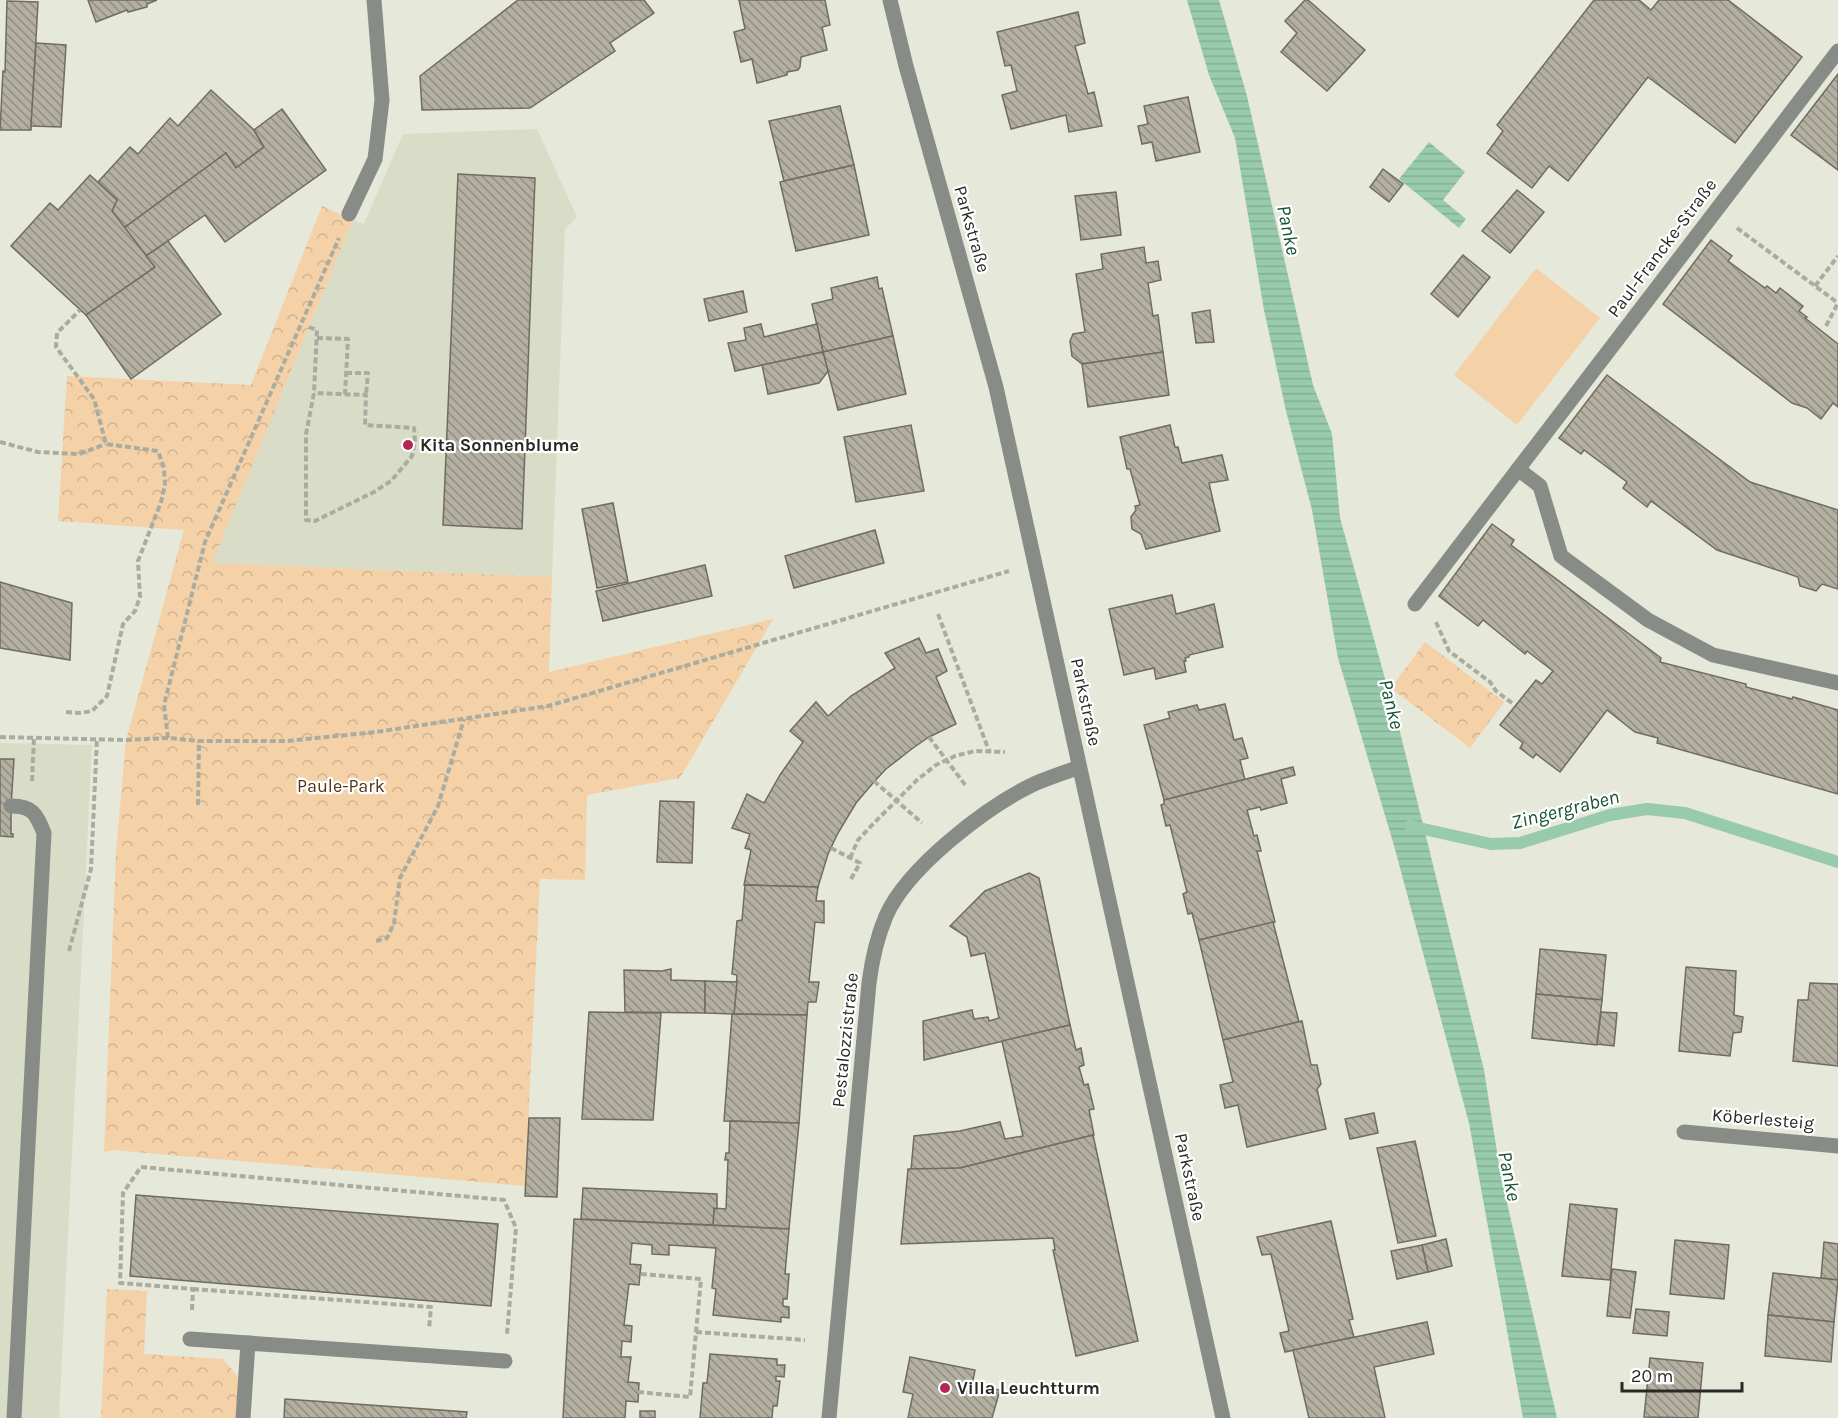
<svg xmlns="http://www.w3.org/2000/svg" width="1838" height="1418" font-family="Karla,sans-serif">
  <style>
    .built { fill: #d9dcc7 }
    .park { fill: url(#park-crowns) }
    .pitch { fill: #f4d1a7 }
    .water { fill: url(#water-rules) }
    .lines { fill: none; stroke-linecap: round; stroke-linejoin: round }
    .stream { stroke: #98cbab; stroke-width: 12 }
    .building { fill: url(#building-back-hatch); stroke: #706c5f; stroke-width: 1.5 }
    .path { stroke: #aaaca0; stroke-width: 4; stroke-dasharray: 6 3; stroke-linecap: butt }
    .minor { stroke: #888c86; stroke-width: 15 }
    .poi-dot { fill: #b42555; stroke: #fff; stroke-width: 2 }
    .labels { text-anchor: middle; stroke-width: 4.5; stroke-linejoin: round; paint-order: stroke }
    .street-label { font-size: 18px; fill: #282924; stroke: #fff }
    .poi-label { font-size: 18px; font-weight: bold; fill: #282924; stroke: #fff; text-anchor: start }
    .park-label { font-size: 18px; fill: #503715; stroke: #fff }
    .water-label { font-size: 20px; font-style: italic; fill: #175234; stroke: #fff }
  </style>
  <defs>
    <pattern id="park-crowns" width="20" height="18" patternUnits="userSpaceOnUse" patternTransform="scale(1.5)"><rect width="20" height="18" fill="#f4d1a7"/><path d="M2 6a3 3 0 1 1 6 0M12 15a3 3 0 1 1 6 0" fill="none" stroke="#d1b390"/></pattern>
    <pattern id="water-rules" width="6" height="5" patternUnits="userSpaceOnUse" patternTransform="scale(1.5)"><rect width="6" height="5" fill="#98cbab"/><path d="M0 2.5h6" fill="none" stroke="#83ae93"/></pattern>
    <pattern id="building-back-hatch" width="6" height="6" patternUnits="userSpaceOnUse" patternTransform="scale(1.5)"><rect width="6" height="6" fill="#b3afa1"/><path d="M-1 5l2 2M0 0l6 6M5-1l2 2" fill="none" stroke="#928e83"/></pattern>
  </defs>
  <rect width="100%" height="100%" fill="#e6e8d9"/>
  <g class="built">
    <path d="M 537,129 L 577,217 L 565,229 L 552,577 L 211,563 L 353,220 L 364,224 L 403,134 Z"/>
    <path d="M 0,743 L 92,745 L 59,1418 L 0,1418 Z"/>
  </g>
  <g class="park">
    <path d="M 322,206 L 353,220 L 212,563 L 552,577 L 549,672 L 773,619 L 680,778 L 587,795 L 585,880 L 540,879 L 525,1186 L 113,1150 L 104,1152 L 116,852 L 126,740 L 184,530 L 58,521 L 67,376 L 251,385 Z"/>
    <path d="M 1425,642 L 1504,702 L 1470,748 L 1391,688 Z"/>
    <path d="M 107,1289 L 147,1291 L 144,1354 L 223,1359 L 239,1378 L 236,1418 L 101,1418 Z"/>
  </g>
  <path class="pitch" d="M 1536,268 L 1600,318 L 1517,425 L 1454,375 Z"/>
  <g class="water">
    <path d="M 1187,0 L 1219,0 L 1247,96 L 1313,385 L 1332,434 L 1340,518 L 1400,732 L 1484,1070 L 1501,1177 L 1557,1418 L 1523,1418 L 1469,1123 L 1393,842 L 1338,658 L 1312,510 L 1286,411 L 1264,310 L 1235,138 L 1209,75 Z"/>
    <path d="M 1429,142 L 1465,172 L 1443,200 L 1466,219 L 1459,228 L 1399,179 Z"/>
  </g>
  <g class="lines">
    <path class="stream" d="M 1410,826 L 1491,844 L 1520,843 L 1610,815 L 1647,809 L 1685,813 L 1838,862"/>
  </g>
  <g class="building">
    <path d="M 88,0 L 157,0 L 147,4 L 147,7 L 128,12 L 127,10 L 96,22 Z"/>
    <path d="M 518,0 L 644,0 L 654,13 L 610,43 L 615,51 L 530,108 L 422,110 L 420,76 Z"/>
    <path d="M 739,0 L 825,0 L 830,25 L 822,27 L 827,50 L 801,57 L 800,67 L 798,70 L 787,72 L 787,75 L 757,83 L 752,59 L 741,62 L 734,32 L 745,29 Z"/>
    <path d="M 1305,0 L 1308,0 L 1365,50 L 1327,91 L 1281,52 L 1297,33 L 1285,21 Z"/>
    <path d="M 1594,0 L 1639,0 L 1651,10 L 1659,0 L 1728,0 L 1802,57 L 1735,143 L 1648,77 L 1568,181 L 1549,166 L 1532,188 L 1487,153 L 1503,131 L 1497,125 Z"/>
    <path d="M 7,1 L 38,2 L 31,130 L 0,130 L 3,71 L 5,72 Z"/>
    <path d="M 1078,12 L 1085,43 L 1075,46 L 1088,94 L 1094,92 L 1102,126 L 1069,132 L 1066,115 L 1011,129 L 1002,95 L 1017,91 L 1011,65 L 1005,66 L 997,32 Z"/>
    <path d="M 36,43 L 66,45 L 61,127 L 31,126 Z"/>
    <path d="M 1838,74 L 1838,170 L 1791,135 Z"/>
    <path d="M 211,90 L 254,130 L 264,147 L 236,168 L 226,153 L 124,228 L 112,211 L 117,200 L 98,182 L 130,147 L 138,154 L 170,118 L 178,126 Z"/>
    <path d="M 1188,97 L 1200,152 L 1156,161 L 1152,142 L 1142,144 L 1138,126 L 1148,124 L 1144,106 Z"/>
    <path d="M 840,106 L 854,165 L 784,181 L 769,121 Z"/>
    <path d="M 282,109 L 326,170 L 225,242 L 205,215 L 146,256 L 124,228 L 226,153 L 236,168 L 264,147 L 254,130 Z"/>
    <path d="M 854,165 L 869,235 L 796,251 L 780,182 Z"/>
    <path d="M 1383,169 L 1403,184 L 1389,202 L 1370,187 Z"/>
    <path d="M 458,174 L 535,178 L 522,529 L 443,525 Z"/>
    <path d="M 90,175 L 117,200 L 112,211 L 155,267 L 86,315 L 11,246 L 50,203 L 58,210 Z"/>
    <path d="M 1517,190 L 1544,212 L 1510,253 L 1482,231 Z"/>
    <path d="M 1116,192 L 1121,235 L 1081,240 L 1075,196 Z"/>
    <path d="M 1711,240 L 1732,256 L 1728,261 L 1765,288 L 1767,286 L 1776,293 L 1780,288 L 1803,306 L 1799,311 L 1807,317 L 1805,318 L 1838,344 L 1838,407 L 1833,403 L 1821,419 L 1807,408 L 1792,403 L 1663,304 Z"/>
    <path d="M 168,241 L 221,314 L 131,379 L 86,315 L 155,267 L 146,256 Z"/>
    <path d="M 1144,247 L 1146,263 L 1158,261 L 1161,280 L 1148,283 L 1153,316 L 1158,315 L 1163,352 L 1082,364 L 1072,356 L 1070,341 L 1073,334 L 1085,332 L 1076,274 L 1103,269 L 1101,254 Z"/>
    <path d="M 1463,255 L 1490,277 L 1458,317 L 1431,294 Z"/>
    <path d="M 877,277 L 879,289 L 882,288 L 893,336 L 823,352 L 812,304 L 833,299 L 831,288 Z"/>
    <path d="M 743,291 L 747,312 L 709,321 L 704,299 Z"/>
    <path d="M 1210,310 L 1214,342 L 1196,343 L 1192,313 Z"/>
    <path d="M 761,324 L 764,337 L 817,324 L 823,352 L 735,371 L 728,343 L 746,340 L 744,328 Z"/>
    <path d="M 893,336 L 906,394 L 838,410 L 823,352 Z"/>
    <path d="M 823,352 L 828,371 L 819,383 L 768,394 L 762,365 Z"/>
    <path d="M 1163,352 L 1169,395 L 1088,407 L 1082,364 Z"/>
    <path d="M 1607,375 L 1750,482 L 1838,510 L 1838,589 L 1822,584 L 1816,591 L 1800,586 L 1798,577 L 1717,550 L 1651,501 L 1647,507 L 1623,488 L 1627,482 L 1584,450 L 1581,454 L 1559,438 Z"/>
    <path d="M 911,425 L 924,491 L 856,502 L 844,437 Z"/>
    <path d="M 1170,425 L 1175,447 L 1178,447 L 1182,463 L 1222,455 L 1228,480 L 1209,483 L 1220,531 L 1146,549 L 1141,534 L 1132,529 L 1131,517 L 1136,510 L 1135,506 L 1140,505 L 1130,469 L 1127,469 L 1120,437 Z"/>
    <path d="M 613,503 L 628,582 L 597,588 L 582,509 Z"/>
    <path d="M 1492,524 L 1514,540 L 1511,545 L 1661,658 L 1660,662 L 1746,684 L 1746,687 L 1792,699 L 1793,697 L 1838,710 L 1838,794 L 1657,743 L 1658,738 L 1635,732 L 1607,710 L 1560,772 L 1536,754 L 1533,758 L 1520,748 L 1523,743 L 1500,725 L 1536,680 L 1542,684 L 1553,671 L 1527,651 L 1525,654 L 1483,620 L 1478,626 L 1439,596 Z"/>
    <path d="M 875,530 L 884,563 L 794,588 L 785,556 Z"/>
    <path d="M 705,565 L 712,596 L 603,621 L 596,591 Z"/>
    <path d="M 0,582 L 72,603 L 70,660 L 0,648 Z"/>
    <path d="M 1172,595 L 1176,614 L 1214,604 L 1223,647 L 1189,655 L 1189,657 L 1185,658 L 1186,661 L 1184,661 L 1186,672 L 1156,679 L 1154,668 L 1124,675 L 1109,609 Z"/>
    <path d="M 919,638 L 926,653 L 938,649 L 947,671 L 936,677 L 956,724 L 929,737 L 913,748 L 886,769 L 873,783 L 856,803 L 838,833 L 828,854 L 818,887 L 744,885 L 751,850 L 745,848 L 750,834 L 732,828 L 747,794 L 764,803 L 780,775 L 803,742 L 790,731 L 816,702 L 828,716 L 851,696 L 895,668 L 885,653 Z"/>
    <path d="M 1225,704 L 1234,740 L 1242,738 L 1248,758 L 1240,760 L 1245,780 L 1164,800 L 1144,725 L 1170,718 L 1168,712 L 1197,705 L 1199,710 Z"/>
    <path d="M 0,759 L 14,759 L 11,806 L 11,834 L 13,834 L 13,837 L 0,836 Z"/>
    <path d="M 1293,767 L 1295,775 L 1281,779 L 1287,803 L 1261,810 L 1260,807 L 1247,810 L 1254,836 L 1257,835 L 1261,851 L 1257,851 L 1275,922 L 1199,940 L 1192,913 L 1188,914 L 1183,894 L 1187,892 L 1170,825 L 1166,826 L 1161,805 L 1164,804 L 1164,800 Z"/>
    <path d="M 660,801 L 694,802 L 692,863 L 657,862 Z"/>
    <path d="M 1029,873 L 1039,878 L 1070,1025 L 924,1060 L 923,1021 L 972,1010 L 974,1019 L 988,1017 L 989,1021 L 999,1018 L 985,953 L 971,956 L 967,937 L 950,926 L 985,891 Z"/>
    <path d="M 745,885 L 818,887 L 816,901 L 824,901 L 824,923 L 815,922 L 809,982 L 819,982 L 816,1002 L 808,1002 L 807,1015 L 734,1014 L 737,975 L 732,974 L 737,921 L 742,920 Z"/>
    <path d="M 1273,922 L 1299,1022 L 1223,1040 L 1199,940 Z"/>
    <path d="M 1540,949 L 1606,955 L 1602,1000 L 1536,994 Z"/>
    <path d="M 1686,967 L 1736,971 L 1734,1015 L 1743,1017 L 1741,1032 L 1733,1033 L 1730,1056 L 1679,1051 Z"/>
    <path d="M 671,969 L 671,980 L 705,981 L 705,1013 L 625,1012 L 624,970 L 662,971 Z"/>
    <path d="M 705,981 L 737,982 L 734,1014 L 705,1013 Z"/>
    <path d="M 1810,983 L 1838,984 L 1838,1066 L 1793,1061 L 1798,1000 L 1808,1000 Z"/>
    <path d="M 1536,994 L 1602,1000 L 1597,1045 L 1532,1038 Z"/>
    <path d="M 589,1012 L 661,1013 L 653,1120 L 582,1119 Z"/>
    <path d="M 1601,1012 L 1617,1013 L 1614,1046 L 1597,1044 Z"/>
    <path d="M 732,1014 L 807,1015 L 799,1123 L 724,1121 Z"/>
    <path d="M 1302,1021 L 1311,1065 L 1317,1065 L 1321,1084 L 1317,1089 L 1326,1129 L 1247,1147 L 1238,1105 L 1225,1108 L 1220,1085 L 1233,1082 L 1223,1040 Z"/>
    <path d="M 1070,1025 L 1076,1050 L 1081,1048 L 1084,1065 L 1079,1067 L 1084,1085 L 1088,1084 L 1094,1109 L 1089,1110 L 1094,1135 L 960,1168 L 911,1170 L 914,1136 L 960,1131 L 1000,1122 L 1005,1139 L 1023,1136 L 1002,1041 Z"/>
    <path d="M 1374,1113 L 1378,1133 L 1350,1139 L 1345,1119 Z"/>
    <path d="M 529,1118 L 560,1118 L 557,1197 L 525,1196 Z"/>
    <path d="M 730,1121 L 799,1123 L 789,1229 L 713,1225 L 714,1208 L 726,1209 L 728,1160 L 725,1160 L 726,1153 L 729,1153 Z"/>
    <path d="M 1093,1135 L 1138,1341 L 1076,1356 L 1053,1250 L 1055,1250 L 1053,1238 L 901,1244 L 908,1169 L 960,1168 Z"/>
    <path d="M 1415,1141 L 1436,1236 L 1398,1243 L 1377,1148 Z"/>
    <path d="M 583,1188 L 717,1194 L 717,1209 L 714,1208 L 713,1225 L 581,1219 Z"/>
    <path d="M 136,1195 L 498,1224 L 491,1306 L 130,1276 Z"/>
    <path d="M 1570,1204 L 1617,1209 L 1610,1280 L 1562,1276 Z"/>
    <path d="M 574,1219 L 789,1229 L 785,1274 L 789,1274 L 787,1299 L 783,1299 L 783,1306 L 789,1307 L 789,1318 L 781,1317 L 781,1322 L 713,1315 L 716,1289 L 712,1288 L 716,1248 L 669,1245 L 669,1255 L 652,1254 L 652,1245 L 632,1243 L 630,1264 L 641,1265 L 640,1274 L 639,1285 L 629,1284 L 624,1325 L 632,1326 L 631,1342 L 622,1341 L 621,1357 L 631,1357 L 628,1382 L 639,1383 L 638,1402 L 626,1401 L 625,1418 L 563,1418 Z"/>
    <path d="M 1331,1221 L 1353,1319 L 1349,1320 L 1354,1337 L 1285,1352 L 1280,1333 L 1289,1331 L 1271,1254 L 1262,1255 L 1257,1237 Z"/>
    <path d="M 1446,1239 L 1452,1266 L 1428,1272 L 1422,1245 Z"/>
    <path d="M 1675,1240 L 1729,1245 L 1724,1299 L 1670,1294 Z"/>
    <path d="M 1824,1242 L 1838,1244 L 1838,1280 L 1821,1278 Z"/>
    <path d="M 1422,1245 L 1428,1272 L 1397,1279 L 1391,1251 Z"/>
    <path d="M 1612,1269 L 1636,1272 L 1630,1318 L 1607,1316 Z"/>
    <path d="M 1773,1273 L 1838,1280 L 1834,1322 L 1768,1315 Z"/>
    <path d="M 1636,1309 L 1669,1312 L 1667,1336 L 1633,1333 Z"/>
    <path d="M 1768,1315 L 1834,1322 L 1831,1362 L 1765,1356 Z"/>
    <path d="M 1427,1322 L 1434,1354 L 1374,1367 L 1385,1418 L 1309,1418 L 1293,1350 Z"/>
    <path d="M 710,1354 L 777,1359 L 777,1365 L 785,1365 L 784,1377 L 776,1376 L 776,1381 L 780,1381 L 777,1406 L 773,1406 L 772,1418 L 700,1418 L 703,1383 L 707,1383 Z"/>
    <path d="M 910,1357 L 975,1370 L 972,1385 L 1000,1390 L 992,1418 L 908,1418 L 913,1394 L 903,1392 Z"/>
    <path d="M 1650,1358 L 1703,1363 L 1698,1418 L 1644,1417 Z"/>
    <path d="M 285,1399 L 467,1412 L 466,1418 L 284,1418 Z"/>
    <rect x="640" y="1411" width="15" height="7"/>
  </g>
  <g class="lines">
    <g class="path">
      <path d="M 1737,228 L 1838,303"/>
      <path d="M 1815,286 L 1838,256"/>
      <path d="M 1826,326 L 1838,303"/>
      <path d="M 309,327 L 317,330 L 314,393 L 306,434 L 306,520 L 315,521 L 374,492 L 391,481 L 412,456 L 415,441 L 414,428 L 365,425 L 366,395 L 314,393"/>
      <path d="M 317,338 L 348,339 L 345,394"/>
      <path d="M 346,373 L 368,373 L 366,395"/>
      <path d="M 0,442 L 38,452 L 79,454 L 106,444"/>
      <path d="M 938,614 L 989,751"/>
      <path d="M 1436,622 L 1449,651 L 1490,682 L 1496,691 L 1512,703"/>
      <path d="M 66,712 L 80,713 L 92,711 L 107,696 L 123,624 L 135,611 L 140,597 L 138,561 L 161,502 L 165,485 L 164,468 L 158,451 L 106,444 L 94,399 L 56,347 L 57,333 L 80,310"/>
      <path d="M 0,737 L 126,740 L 168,738 L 199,741 L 287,741 L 376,732 L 548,706 L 1009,571"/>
      <path d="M 929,737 L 966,786"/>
      <path d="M 168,738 L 164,705 L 205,542 L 339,238"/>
      <path d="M 32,781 L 34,737"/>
      <path d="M 874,781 L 922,823"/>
      <path d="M 198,805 L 199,741"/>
      <path d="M 831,848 L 860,863 L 851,879"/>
      <path d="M 850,858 L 858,840 L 873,824 L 917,780 L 936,765 L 955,756 L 975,751 L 1005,752"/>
      <path d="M 376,941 L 387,938 L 394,923 L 400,878 L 438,806 L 464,719"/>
      <path d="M 69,951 L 91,869 L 97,738"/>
      <path d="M 193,1289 L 431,1307 L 429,1329"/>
      <path d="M 192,1310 L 193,1289 L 120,1283 L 123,1193 L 141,1167 L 504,1200 L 516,1228 L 507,1334"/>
      <path d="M 696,1332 L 805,1340"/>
      <path d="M 638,1392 L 690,1397 L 701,1279 L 640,1274"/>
    </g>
    <g class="minor">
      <path d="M 890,0 L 906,66 L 996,387 L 1223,1418"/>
      <path d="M 349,214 L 375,159 L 382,100 L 374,0"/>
      <path d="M 1518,469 L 1540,486 L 1561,556 L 1648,620 L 1713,655 L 1838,683"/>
      <path d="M 1415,604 L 1838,51"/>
      <path d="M 11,806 C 33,806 36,814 44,833 L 14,1418"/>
      <path d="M 1684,1132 L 1838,1146"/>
      <path d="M 190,1339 L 248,1343"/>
      <path d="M 243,1418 L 248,1343 L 505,1361"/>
      <path d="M 829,1418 L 869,983 C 872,960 877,937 886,916 C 907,868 985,808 1032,785 C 1047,778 1064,773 1079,767"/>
    </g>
  </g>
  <g class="poi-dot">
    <circle cx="408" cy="445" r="6"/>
    <circle cx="945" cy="1388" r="6"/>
  </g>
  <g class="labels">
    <g class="street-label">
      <text transform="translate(972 229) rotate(74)" y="6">Parkstraße</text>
      <text transform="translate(1662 248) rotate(-53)" y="6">Paul-Francke-Straße</text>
      <text transform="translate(1086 702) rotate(78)" y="6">Parkstraße</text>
      <text transform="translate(845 1040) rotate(-84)" y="6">Pestalozzistraße</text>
      <text transform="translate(1763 1119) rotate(5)" y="6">Köberlesteig</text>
      <text transform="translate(1190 1177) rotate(78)" y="6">Parkstraße</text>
    </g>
    <g class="poi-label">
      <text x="420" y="451">Kita Sonnenblume</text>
      <text x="957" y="1394">Villa Leuchtturm</text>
    </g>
    <g class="park-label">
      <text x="341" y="792">Paule-Park</text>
    </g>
    <g class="water-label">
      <text transform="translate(1289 230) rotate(78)" y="7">Panke</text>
      <text transform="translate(1392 704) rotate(76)" y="7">Panke</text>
      <text transform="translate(1565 809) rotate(-14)" y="7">Zingergraben</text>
      <text transform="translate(1510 1176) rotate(79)" y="7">Panke</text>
    </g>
  </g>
  <path d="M1622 1382v9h120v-9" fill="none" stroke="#282924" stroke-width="3"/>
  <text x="1631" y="1382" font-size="18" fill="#282924" stroke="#ffffff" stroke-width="4.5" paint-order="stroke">20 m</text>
</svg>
